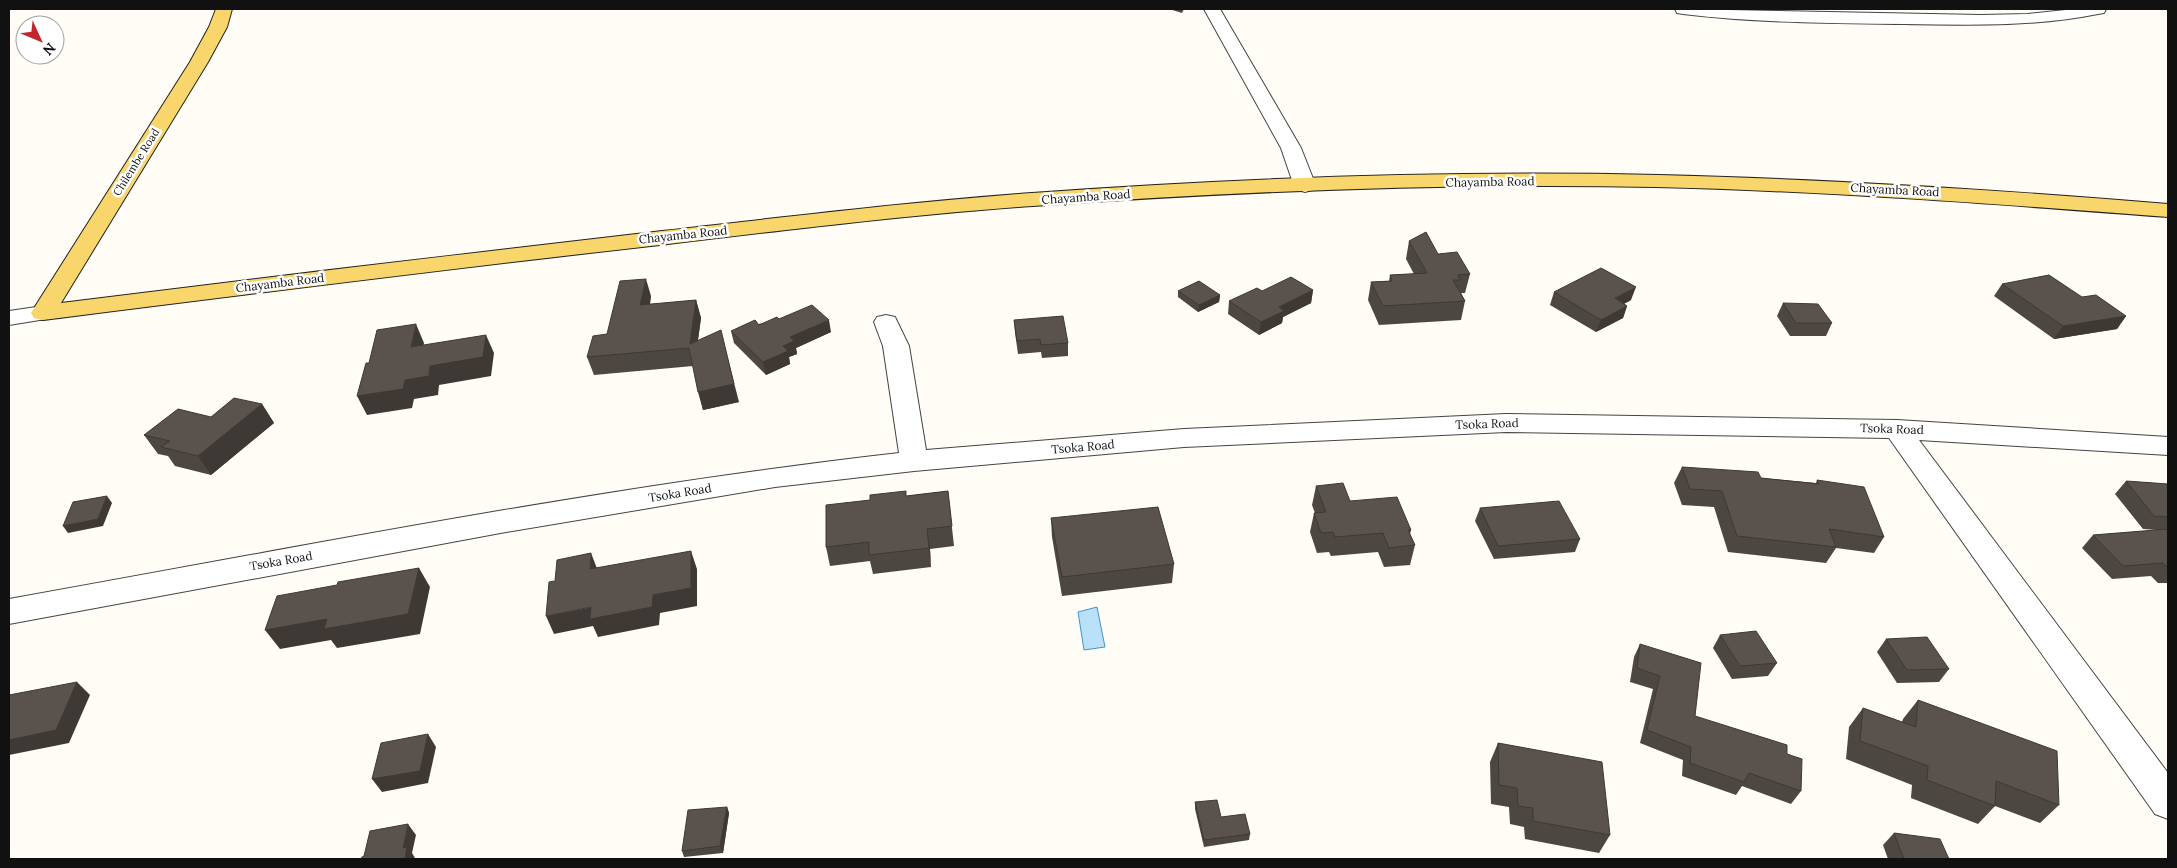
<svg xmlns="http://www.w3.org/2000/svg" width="2177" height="868" font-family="Lora,serif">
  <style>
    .water { fill: #b9e0f7; stroke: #3f96cf }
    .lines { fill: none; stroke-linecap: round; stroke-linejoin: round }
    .minor-casing { stroke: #444; stroke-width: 2 }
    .major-casing { stroke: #222; stroke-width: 2 }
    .minor { fill: #fff; fill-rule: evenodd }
    .major { fill: #f9d66b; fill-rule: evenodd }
    .wall { fill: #4d4742 }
    .shaded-wall { fill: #3f3936 }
    .building { fill: #5a524d; stroke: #3f3936 }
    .labels { text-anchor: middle; stroke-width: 5; stroke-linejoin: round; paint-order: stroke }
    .far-street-label { font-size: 11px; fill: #111; stroke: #fff }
    .street-label { font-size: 12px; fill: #111; stroke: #fff }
  </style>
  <rect width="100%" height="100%" fill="#fffdf5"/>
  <path class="water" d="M 1097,607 L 1105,647 L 1084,650 L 1078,612 Z"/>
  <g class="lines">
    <defs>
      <g id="minor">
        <path d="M 1204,9 L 1220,9 L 1301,148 L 1316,186 L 1312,190 L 1305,192 L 1298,190 L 1294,186 L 1281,148 Z"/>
        <path d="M 1675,9 L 1981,15 L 2028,14 L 2075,9 L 2106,9 L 2104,13 L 2098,14 C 2034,27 1970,25 1904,24 C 1830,23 1757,23 1683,14 L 1677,13 Z"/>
        <path d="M 43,306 L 52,308 L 55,313 L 52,318 L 9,325 L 9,311 Z"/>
        <path d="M 886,315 L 895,317 L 909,346 L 926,450 L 1184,429 L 1506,414 L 1897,420 L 2168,437 L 2168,455 L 1919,440 L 2168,773 L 2168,819 L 2155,814 L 1889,438 L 1506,432 L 1184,447 L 914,471 L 775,487 L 506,532 L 9,624 L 9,599 C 305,546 600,487 899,453 L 883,346 L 874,322 L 877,317 Z"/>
      </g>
      <path id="major" d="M 216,9 L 232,9 L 227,27 L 208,62 L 61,303 C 261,278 462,254 662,231 C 786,217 909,202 1032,193 C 1240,178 1450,170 1659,175 C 1829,179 1999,190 2168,204 L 2168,217 C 1997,204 1826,191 1655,187 C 1448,183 1240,191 1033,206 C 909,215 784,230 660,245 C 454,268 249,294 43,320 L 34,318 L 31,313 L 190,62 L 209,27 Z"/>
    </defs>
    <use href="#minor" class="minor-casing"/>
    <use href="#major" class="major-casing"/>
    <use href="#minor" class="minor"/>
    <use href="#major" class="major"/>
  </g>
  <g class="wall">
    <path d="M 1169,9 L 1184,9 L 1182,13 Z"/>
    <path d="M 1409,241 L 1438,254 L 1470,274 L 1465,293 L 1461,293 L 1465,301 L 1461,320 L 1379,325 L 1368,300 L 1371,282 L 1389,281 L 1390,275 L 1414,274 L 1406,259 Z"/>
    <path d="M 2002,284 L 2082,297 L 2126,316 L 2117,329 L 2054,339 L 1994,296 Z"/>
    <path d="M 1313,290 L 1311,303 L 1283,317 L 1282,323 L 1259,335 L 1228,314 L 1229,301 L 1262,291 Z"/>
    <path d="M 1178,291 L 1220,295 L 1219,302 L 1198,312 L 1178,297 Z"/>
    <path d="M 1554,292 L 1631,300 L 1624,304 L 1627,306 L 1623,318 L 1596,332 L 1550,305 Z"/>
    <path d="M 651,296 L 650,305 L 696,300 L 701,318 L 698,340 L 739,402 L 703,410 L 693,366 L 594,375 L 587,357 L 607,334 Z"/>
    <path d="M 1783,303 L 1832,323 L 1826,336 L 1790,336 L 1777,316 Z"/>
    <path d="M 779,319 L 831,332 L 796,348 L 797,354 L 789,357 L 790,364 L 766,375 L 734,343 L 731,331 Z"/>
    <path d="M 1014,320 L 1068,343 L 1068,356 L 1042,358 L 1041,352 L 1018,354 L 1015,333 Z"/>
    <path d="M 262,404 L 274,423 L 211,475 L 175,466 L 168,456 L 158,454 L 144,435 Z"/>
    <path d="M 1682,467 L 1761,478 L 1816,483 L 1817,480 L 1884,537 L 1874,553 L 1836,548 L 1826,563 L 1728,552 L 1714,507 L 1682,505 L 1674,483 Z"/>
    <path d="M 2126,481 L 2168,484 L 2168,583 L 2158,583 L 2151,576 L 2112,579 L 2082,548 L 2093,535 L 2157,530 L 2143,529 L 2115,494 Z"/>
    <path d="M 1316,486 L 1350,501 L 1411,530 L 1410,534 L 1415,545 L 1410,565 L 1384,567 L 1378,552 L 1331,556 L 1329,552 L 1317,553 L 1310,532 L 1314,513 L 1315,513 L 1312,505 Z"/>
    <path d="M 948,491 L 954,546 L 930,549 L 931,567 L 873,574 L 870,561 L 830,566 L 826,547 L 907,496 Z"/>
    <path d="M 1480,508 L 1580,539 L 1575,552 L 1494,559 L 1475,521 Z"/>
    <path d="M 1051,518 L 1174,564 L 1172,583 L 1062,596 L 1052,537 Z"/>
    <path d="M 1720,635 L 1777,663 L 1768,676 L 1732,679 L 1713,648 Z"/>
    <path d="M 1886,639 L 1949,669 L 1939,682 L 1897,683 L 1877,652 Z"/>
    <path d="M 1640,644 L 1695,716 L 1787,754 L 1801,791 L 1791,804 L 1742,786 L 1736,795 L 1682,776 L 1683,760 L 1640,743 L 1653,689 L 1630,682 L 1634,657 Z"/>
    <path d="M 1918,700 L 2059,805 L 2040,823 L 1995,806 L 1978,824 L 1911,798 L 1912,785 L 1846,759 L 1849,727 L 1863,708 L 1902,722 L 1903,719 Z"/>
    <path d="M 1498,743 L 1610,835 L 1599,853 L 1525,839 L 1524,827 L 1510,824 L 1509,807 L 1491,804 L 1490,762 Z"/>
    <path d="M 1195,802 L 1250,834 L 1249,840 L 1204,847 L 1195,809 Z"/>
    <path d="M 727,807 L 729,813 L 723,853 L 684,857 L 682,851 Z"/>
    <path d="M 1894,833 L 1949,859 L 1888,859 L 1883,845 Z"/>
  </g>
  <g class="shaded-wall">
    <path d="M 646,279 L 651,296 L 646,323 L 640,305 Z"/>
    <path d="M 1636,287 L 1631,300 L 1610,311 L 1615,298 Z"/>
    <path d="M 1313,290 L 1311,303 L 1283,317 L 1282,323 L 1259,335 L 1261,322 L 1279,307 Z"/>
    <path d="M 1220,295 L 1219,302 L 1198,312 L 1199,305 Z"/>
    <path d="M 696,300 L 701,318 L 695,361 L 690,344 Z"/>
    <path d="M 1627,306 L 1623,318 L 1596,332 L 1601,320 Z"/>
    <path d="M 2126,316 L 2117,329 L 2054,339 L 2063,326 Z"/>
    <path d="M 829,320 L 831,332 L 796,348 L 797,354 L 789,357 L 790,364 L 766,375 L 763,362 L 783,346 L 790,337 Z"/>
    <path d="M 416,324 L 424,343 L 420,366 L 411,347 Z"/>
    <path d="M 486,335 L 494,353 L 491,376 L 439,385 L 438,395 L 414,399 L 412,408 L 367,415 L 357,396 L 405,380 Z"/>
    <path d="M 725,348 L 739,402 L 703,410 L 698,392 Z"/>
    <path d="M 262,404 L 274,423 L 211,475 L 198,456 Z"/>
    <path d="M 107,496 L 112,503 L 103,526 L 68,533 L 63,526 Z"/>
    <path d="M 927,529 L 930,549 L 931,567 Z"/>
    <path d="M 691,551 L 697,569 L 697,606 L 660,613 L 659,625 L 598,637 L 593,626 L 554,634 L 546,616 L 653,595 Z"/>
    <path d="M 591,553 L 598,571 L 590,569 Z"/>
    <path d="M 419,568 L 430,587 L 420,634 L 337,648 L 331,640 L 280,649 L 265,630 Z"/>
    <path d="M 77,682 L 90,695 L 69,743 L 9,755 L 9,740 Z"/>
    <path d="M 428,734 L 436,747 L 428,783 L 382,792 L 372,779 Z"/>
    <path d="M 727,807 L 729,813 L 723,853 L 720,846 Z"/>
    <path d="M 408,824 L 416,835 L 412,853 L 415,858 L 415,859 L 405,859 L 403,848 Z"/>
  </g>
  <g class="building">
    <path d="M 1426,232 L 1438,254 L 1457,252 L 1470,274 L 1458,275 L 1460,280 L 1453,280 L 1465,301 L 1383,306 L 1371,282 L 1392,281 L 1390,275 L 1427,273 L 1409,241 Z"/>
    <path d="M 1601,268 L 1636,287 L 1615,298 L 1627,306 L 1601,320 L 1554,292 Z"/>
    <path d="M 2049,275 L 2082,297 L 2096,295 L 2126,316 L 2063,326 L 2002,284 Z"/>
    <path d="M 1291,277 L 1313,290 L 1279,307 L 1284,311 L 1261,322 L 1229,301 L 1257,288 L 1262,291 Z"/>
    <path d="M 646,279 L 640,305 L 696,300 L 690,344 L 721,330 L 734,384 L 698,392 L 689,348 L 587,357 L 593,336 L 607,334 L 620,281 Z"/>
    <path d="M 1199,281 L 1220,295 L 1199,305 L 1178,291 Z"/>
    <path d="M 1783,303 L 1818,304 L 1832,323 L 1796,323 Z"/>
    <path d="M 812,305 L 829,320 L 790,337 L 794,341 L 783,346 L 788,351 L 763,362 L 731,331 L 755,320 L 759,325 L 777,317 L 779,319 Z"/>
    <path d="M 1063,316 L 1068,343 L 1041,345 L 1040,339 L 1017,341 L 1014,320 Z"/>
    <path d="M 416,324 L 411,347 L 486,335 L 483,357 L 430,366 L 429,376 L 405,380 L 403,389 L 357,396 L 366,363 L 369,363 L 377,330 Z"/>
    <path d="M 234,398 L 262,404 L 198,456 L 161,447 L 170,441 L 144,435 L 178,409 L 211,417 Z"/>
    <path d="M 1682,467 L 1758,472 L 1761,478 L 1819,484 L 1817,480 L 1864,487 L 1884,537 L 1829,529 L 1836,547 L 1737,536 L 1722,491 L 1690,489 Z"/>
    <path d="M 2126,481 L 2168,484 L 2168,517 L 2154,516 Z"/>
    <path d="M 1343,483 L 1350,501 L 1397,497 L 1411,530 L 1408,530 L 1415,545 L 1389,548 L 1383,533 L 1335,537 L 1333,532 L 1321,533 L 1314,513 L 1326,512 L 1316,486 Z"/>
    <path d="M 906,491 L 906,496 L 948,491 L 952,526 L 927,529 L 929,548 L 869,555 L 869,542 L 826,547 L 826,505 L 870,500 L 870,495 Z"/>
    <path d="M 107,496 L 98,519 L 63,526 L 73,502 Z"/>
    <path d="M 1559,501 L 1580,539 L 1498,546 L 1480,508 Z"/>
    <path d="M 1158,507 L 1174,564 L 1062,577 L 1051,518 Z"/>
    <path d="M 2168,529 L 2168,568 L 2163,563 L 2123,566 L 2093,535 Z"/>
    <path d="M 691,551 L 691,588 L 653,595 L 652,607 L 590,619 L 591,607 L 546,616 L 549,582 L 555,581 L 557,560 L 591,553 L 590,569 Z"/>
    <path d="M 419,568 L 408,614 L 324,629 L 327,619 L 265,630 L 277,596 L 337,585 L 338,582 Z"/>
    <path d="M 1756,631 L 1777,663 L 1740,666 L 1720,635 Z"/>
    <path d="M 1927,637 L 1949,669 L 1907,670 L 1886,639 Z"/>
    <path d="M 1640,644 L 1701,663 L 1695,716 L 1787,745 L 1787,754 L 1802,759 L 1801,791 L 1749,773 L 1744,782 L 1690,763 L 1691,747 L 1647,730 L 1660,676 L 1637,668 Z"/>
    <path d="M 77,682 L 56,730 L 9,740 L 9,695 Z"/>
    <path d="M 1918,700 L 2057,751 L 2059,805 L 1996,781 L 1995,806 L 1927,780 L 1928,766 L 1860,741 L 1863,708 L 1916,727 Z"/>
    <path d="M 428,734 L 420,771 L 372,779 L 381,743 Z"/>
    <path d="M 1498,743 L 1602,762 L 1610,835 L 1533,821 L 1533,808 L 1518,806 L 1517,788 L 1499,785 Z"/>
    <path d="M 1217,800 L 1221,817 L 1245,814 L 1250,834 L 1204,840 L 1195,802 Z"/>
    <path d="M 727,807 L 720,846 L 682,851 L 688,810 Z"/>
    <path d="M 408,824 L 403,848 L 407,847 L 405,859 L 361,859 L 362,857 L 364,856 L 370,831 Z"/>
    <path d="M 1894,833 L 1940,839 L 1949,859 L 1904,859 Z"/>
  </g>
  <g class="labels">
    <g class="far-street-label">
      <text transform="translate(136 162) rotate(-58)" y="4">Chilembe Road</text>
    </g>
    <g class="street-label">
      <text transform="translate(1490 182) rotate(-1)" y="4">Chayamba Road</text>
      <text transform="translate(1895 190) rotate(3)" y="4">Chayamba Road</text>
      <text transform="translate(1086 197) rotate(-4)" y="4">Chayamba Road</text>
      <text transform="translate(683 235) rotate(-6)" y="4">Chayamba Road</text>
      <text transform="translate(280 283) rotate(-7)" y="4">Chayamba Road</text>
      <text transform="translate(1487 424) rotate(-2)" y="4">Tsoka Road</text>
      <text transform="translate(1892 429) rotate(2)" y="4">Tsoka Road</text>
      <text transform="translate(1083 447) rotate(-5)" y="4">Tsoka Road</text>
      <text transform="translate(680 493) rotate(-9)" y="4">Tsoka Road</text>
      <text transform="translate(281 561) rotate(-10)" y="4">Tsoka Road</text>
    </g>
  </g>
  <rect width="2177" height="868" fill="none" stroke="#111111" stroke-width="20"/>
  <g transform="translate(40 40) rotate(134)"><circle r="24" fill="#ffffff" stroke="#a0a0a0"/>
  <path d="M0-4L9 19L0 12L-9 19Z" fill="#c4262e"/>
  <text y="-8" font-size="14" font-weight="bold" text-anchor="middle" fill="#111111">N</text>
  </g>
</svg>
